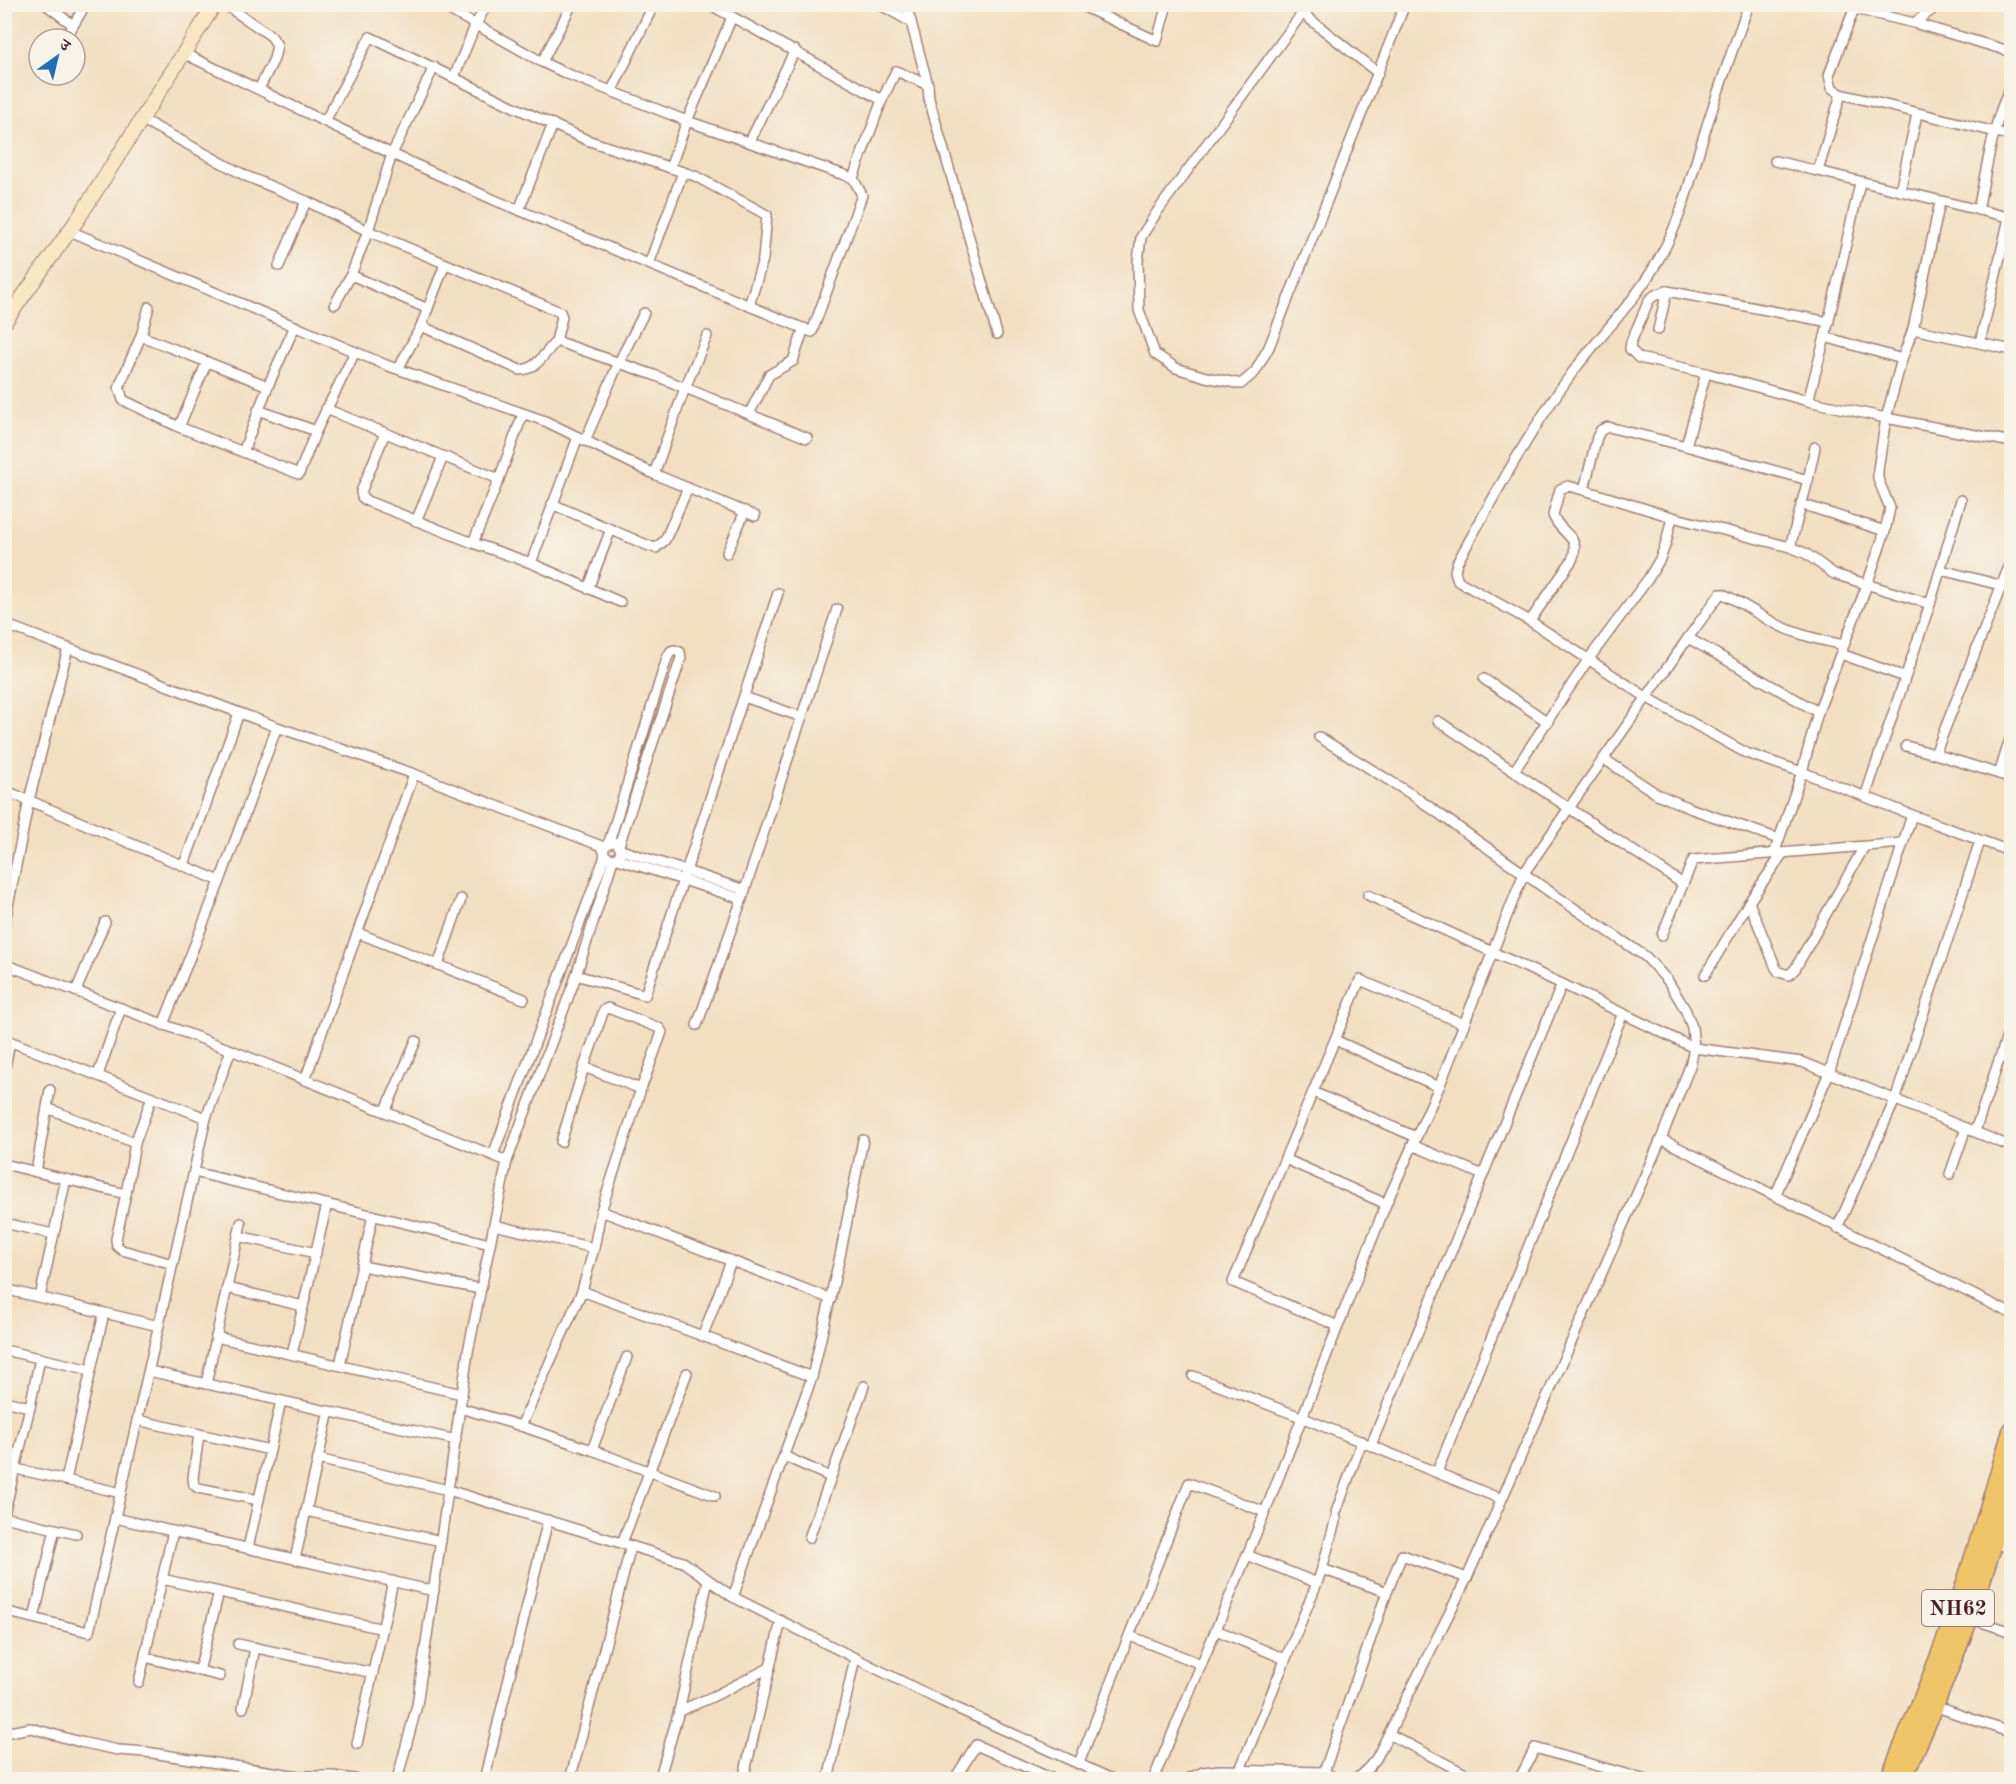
<svg xmlns="http://www.w3.org/2000/svg" width="2016" height="1784" font-family="'Old Standard TT','Noto Serif Devanagari',serif">
  <style>
    .lines { fill: none; stroke-linecap: round; stroke-linejoin: round }
    .street-casing { stroke: #9e7f76; stroke-width: 12 }
    .secondary-casing { stroke: #9e7f76; stroke-width: 16 }
    .highway-casing { stroke: #9e7f76; stroke-width: 21 }
    .street { stroke: #fff; stroke-width: 9 }
    .secondary { stroke: #f9e7c3; stroke-width: 14 }
    .highway { stroke: #f0c469; stroke-width: 18 }
    .labels { text-anchor: middle; stroke-width: 5; stroke-linejoin: round; paint-order: stroke }
    .shield { fill: #f7f3e8; stroke: #7e5f64; stroke-width: 1.5 }
    .shield-label { font-size: 21px; font-weight: bold; fill: #4a1f2b }
  </style>
  <rect width="100%" height="100%" fill="#f7f3e8"/>
  <filter id="ink" filterUnits="userSpaceOnUse"><feTurbulence type="fractalNoise" baseFrequency=".0167" numOctaves="2"/><feDisplacementMap in="SourceGraphic" scale="12" xChannelSelector="R" yChannelSelector="G"/><feConvolveMatrix kernelMatrix="1 2 1 2 8 2 1 2 1" color-interpolation-filters="sRGB"/></filter>
  <filter id="wash" filterUnits="userSpaceOnUse"><feTurbulence type="fractalNoise" baseFrequency=".008" numOctaves="4" result="noise"/><feDisplacementMap in="SourceGraphic" scale="24" xChannelSelector="R" yChannelSelector="G"/><feGaussianBlur stdDeviation="1.35" result="paint"/><feColorMatrix in="noise" values="0 0 0 0 0 0 0 0 0 0 0 0 0 0 0 0 0 1.4 0 .05"/><feComposite in="paint" operator="in"/></filter>
  <g filter="url(#wash)">
    <rect width="100%" height="100%" fill="#f2dfc1"/>
  </g>
  <g filter="url(#ink)">
    <g class="lines">
      <defs>
        <g id="street">
          <path d="M 45,4 L 73,25"/>
          <path d="M 224,4 L 271,36 L 277,45 L 274,59 L 259,89"/>
          <path d="M 439,4 L 542,62 L 565,73 L 687,121 L 853,178 L 882,100 L 896,71 L 928,85 L 911,22 L 879,4"/>
          <path d="M 709,4 L 882,100"/>
          <path d="M 906,4 L 911,22"/>
          <path d="M 1078,4 L 1157,41 L 1167,4"/>
          <path d="M 1309,4 L 1157,212 L 1141,237 L 1138,261 L 1139,310 L 1155,354 L 1176,368 L 1206,377 L 1241,384 L 1255,372 L 1269,347 L 1405,4"/>
          <path d="M 1856,4 L 1829,75 L 1832,88 L 1841,94 L 2012,136"/>
          <path d="M 1940,4 L 1914,23 L 2012,52"/>
          <path d="M 1855,9 L 1914,23"/>
          <path d="M 1302,13 L 1378,73"/>
          <path d="M 65,39 L 86,4"/>
          <path d="M 183,53 L 392,154 L 492,199 L 812,332 L 862,195 L 853,178"/>
          <path d="M 542,62 L 572,4"/>
          <path d="M 454,77 L 475,26 L 487,4"/>
          <path d="M 928,85 L 929,99 L 997,334"/>
          <path d="M 612,90 L 654,4"/>
          <path d="M 1841,94 L 1818,171 L 2012,218"/>
          <path d="M 141,119 L 246,176 L 306,201 L 368,231 L 560,312 L 562,317 L 556,341 L 654,375 L 807,438"/>
          <path d="M 325,121 L 370,37 L 514,107 L 587,140 L 695,176 L 767,215 L 763,259 L 749,306"/>
          <path d="M 750,141 L 795,50"/>
          <path d="M 1775,161 L 1818,171"/>
          <path d="M 670,168 L 687,121 L 732,17"/>
          <path d="M 1860,183 L 1825,337 L 1902,359 L 1913,329"/>
          <path d="M 1900,191 L 1917,114"/>
          <path d="M 1940,202 L 1913,329 L 2012,350"/>
          <path d="M 519,210 L 553,124"/>
          <path d="M 1978,210 C 1985,178 1994,113 2012,87"/>
          <path d="M 70,231 L 386,365 L 545,421 L 654,474 L 755,516"/>
          <path d="M 649,264 L 683,172"/>
          <path d="M 279,266 L 306,201"/>
          <path d="M 351,275 L 428,309"/>
          <path d="M 1667,291 L 1655,295 L 1649,300 L 1631,342 L 1630,349 L 1639,358 L 1706,373"/>
          <path d="M 335,304 L 351,275 L 368,231 L 392,154 L 434,67"/>
          <path d="M 149,307 L 141,336 L 119,387 L 123,400 L 179,427 L 243,452 L 268,386 L 295,326"/>
          <path d="M 421,326 L 520,370 C 536,370 546,352 556,341"/>
          <path d="M 1658,330 L 1667,291 L 1829,322"/>
          <path d="M 141,336 L 268,386"/>
          <path d="M 1980,343 L 2009,218"/>
          <path d="M 398,369 L 421,326 L 445,264"/>
          <path d="M 1808,401 L 1825,337"/>
          <path d="M 326,409 L 499,479 L 523,414"/>
          <path d="M 258,410 L 316,431 L 355,352"/>
          <path d="M 749,414 L 769,375 L 793,361 L 804,328"/>
          <path d="M 179,427 L 207,362"/>
          <path d="M 385,433 L 361,492 L 362,497 L 367,501 L 473,543 L 499,479"/>
          <path d="M 585,441 L 619,362 L 644,313"/>
          <path d="M 1686,446 L 1706,373 L 1808,401 L 1886,418 L 2012,442"/>
          <path d="M 243,452 L 299,474 L 316,431"/>
          <path d="M 654,474 L 685,388 L 707,336"/>
          <path d="M 1808,480 L 1815,447"/>
          <path d="M 1584,490 L 1597,437 L 1601,430 L 1608,427 L 1686,446 L 1808,480 L 1790,547"/>
          <path d="M 552,504 L 649,546 L 656,548 L 665,540 L 688,488"/>
          <path d="M 1801,504 L 1885,531 L 1867,585 L 1818,712"/>
          <path d="M 1672,517 L 1790,547 L 1805,553 L 1834,574 L 1930,604 L 1865,797"/>
          <path d="M 416,521 L 443,457"/>
          <path d="M 1885,531 L 1890,508 L 1878,479 L 1878,469 L 1886,418 L 1902,359"/>
          <path d="M 473,543 L 531,563 L 578,437"/>
          <path d="M 727,553 L 745,511"/>
          <path d="M 2012,559 L 1935,754 L 2012,778"/>
          <path d="M 531,563 L 620,602"/>
          <path d="M 1941,570 L 2012,588"/>
          <path d="M 588,589 L 611,529"/>
          <path d="M 1930,604 L 1961,500"/>
          <path d="M 1530,621 L 1458,581 L 1455,571 L 1457,563 C 1493,498 1528,433 1572,373 C 1602,333 1639,298 1662,253 C 1682,217 1691,177 1703,138 C 1717,93 1733,48 1749,4"/>
          <path d="M 4,624 L 277,727 L 414,774 L 305,1080"/>
          <path d="M 1688,638 L 1720,594 L 1723,594 C 1741,602 1758,615 1776,624 C 1798,635 1820,640 1844,645"/>
          <path d="M 1841,654 L 1905,677"/>
          <path d="M 1484,679 L 1548,722"/>
          <path d="M 744,697 L 802,717"/>
          <path d="M 1319,737 L 1411,794 L 1553,894 L 1646,957 L 1668,981 L 1685,1009 L 1692,1027 L 1694,1048 L 1690,1066 L 1661,1139 L 1467,1578 L 1376,1759 L 1362,1775 L 1351,1780"/>
          <path d="M 1906,746 L 1935,754"/>
          <path d="M 1604,759 L 1657,794 L 1692,809 L 1779,839"/>
          <path d="M 1514,771 L 1588,660 L 1648,579 L 1660,559 L 1666,543 L 1672,517 L 1584,490 L 1568,486 L 1560,489 L 1553,515 C 1561,536 1582,535 1572,560 L 1530,621 L 1646,697 L 1746,753 L 1802,772 L 1774,854"/>
          <path d="M 414,774 L 604,847"/>
          <path d="M 1999,774 L 2012,733"/>
          <path d="M 4,790 L 220,881 L 163,1025"/>
          <path d="M 609,842 L 617,843 L 621,850 L 619,856 L 613,860 L 605,856 L 603,849 L 609,842 L 667,658 L 671,651 L 674,650 L 680,652 L 681,658 L 619,845"/>
          <path d="M 621,850 L 745,890"/>
          <path d="M 1783,853 L 1749,902 L 1776,968 L 1779,972 L 1789,975 L 1795,969 L 1864,847"/>
          <path d="M 615,858 L 742,899"/>
          <path d="M 184,865 L 239,713"/>
          <path d="M 220,881 L 277,727"/>
          <path d="M 1683,884 L 1569,808 L 1688,638 L 1818,712 L 1802,772 L 1912,815 L 2012,852"/>
          <path d="M 1368,895 L 1562,984 L 1694,1048 L 1802,1062 L 2012,1147"/>
          <path d="M 4,926 L 29,800 L 68,648"/>
          <path d="M 358,933 L 524,999"/>
          <path d="M 1662,935 L 1693,860 L 1903,843"/>
          <path d="M 4,964 L 231,1050 L 206,1118 L 89,1632 L 4,1611"/>
          <path d="M 438,965 L 461,899"/>
          <path d="M 576,975 L 645,995 L 778,593"/>
          <path d="M 1705,975 L 1749,902"/>
          <path d="M 76,991 L 105,922"/>
          <path d="M 697,1025 L 742,899 L 837,609"/>
          <path d="M 4,1039 L 152,1097"/>
          <path d="M 1335,1040 L 1439,1087"/>
          <path d="M 231,1050 L 507,1161 L 468,1352 L 417,1705 L 397,1780"/>
          <path d="M 4,1072 L 10,1042"/>
          <path d="M 98,1075 L 121,1008"/>
          <path d="M 1313,1092 L 1416,1137"/>
          <path d="M 47,1108 L 135,1143"/>
          <path d="M 385,1112 L 416,1041"/>
          <path d="M 1975,1131 L 2012,1022"/>
          <path d="M 1661,1139 L 2012,1314"/>
          <path d="M 561,1142 L 584,1067"/>
          <path d="M 1412,1145 L 1483,1175"/>
          <path d="M 493,1155 L 605,856"/>
          <path d="M 1285,1159 L 1386,1204"/>
          <path d="M 507,1161 L 574,982 L 613,860"/>
          <path d="M 4,1164 L 126,1194 L 135,1143 L 152,1097 L 206,1118"/>
          <path d="M 36,1172 L 50,1090"/>
          <path d="M 194,1172 L 490,1244"/>
          <path d="M 1950,1174 L 1966,1128"/>
          <path d="M 126,1194 L 116,1239 L 117,1246 L 122,1250 L 173,1264"/>
          <path d="M 1775,1196 L 1829,1073 L 1912,815"/>
          <path d="M 601,1211 L 831,1299"/>
          <path d="M 4,1223 L 53,1234"/>
          <path d="M 494,1225 L 594,1248 L 601,1211 L 641,1089 L 584,1067 L 604,1010 L 608,1008 L 659,1028 L 662,1032 L 641,1089"/>
          <path d="M 1837,1228 L 1895,1100 L 1980,841"/>
          <path d="M 238,1236 L 316,1253"/>
          <path d="M 594,1248 L 582,1291 L 521,1426 L 592,1450 L 715,1496"/>
          <path d="M 362,1266 L 481,1289"/>
          <path d="M 227,1288 L 303,1306"/>
          <path d="M 4,1289 L 159,1326"/>
          <path d="M 582,1291 L 812,1377"/>
          <path d="M 40,1297 L 66,1179"/>
          <path d="M 104,1313 L 66,1480 L 121,1493"/>
          <path d="M 1338,1326 L 1233,1282 L 1360,980 L 1464,1024"/>
          <path d="M 703,1335 L 731,1261"/>
          <path d="M 216,1337 L 462,1394"/>
          <path d="M 4,1350 L 91,1370"/>
          <path d="M 292,1354 L 327,1204"/>
          <path d="M 340,1365 L 373,1215"/>
          <path d="M 149,1371 L 456,1440"/>
          <path d="M 1193,1376 L 1301,1417 L 1501,1499"/>
          <path d="M 206,1384 L 241,1223"/>
          <path d="M 4,1401 L 30,1407 L 40,1358"/>
          <path d="M 460,1408 L 521,1426"/>
          <path d="M 137,1420 L 270,1450"/>
          <path d="M 199,1434 L 193,1478 L 194,1485 L 198,1488 L 259,1500"/>
          <path d="M 1371,1445 L 1562,984"/>
          <path d="M 592,1450 L 627,1357"/>
          <path d="M 784,1456 L 830,1477"/>
          <path d="M 318,1459 L 448,1490 L 683,1562 L 733,1597 L 812,1377 L 840,1256 L 863,1140"/>
          <path d="M 16,1469 L 66,1480"/>
          <path d="M 1437,1472 L 1623,1013"/>
          <path d="M 306,1511 L 441,1541"/>
          <path d="M 1336,1512 L 1362,1441"/>
          <path d="M 4,1514 L 30,1407"/>
          <path d="M 4,1517 L 76,1534"/>
          <path d="M 115,1518 L 434,1591"/>
          <path d="M 809,1538 L 864,1386"/>
          <path d="M 1993,1542 L 2012,1549"/>
          <path d="M 622,1543 L 687,1373"/>
          <path d="M 248,1548 L 281,1401"/>
          <path d="M 1247,1555 L 1317,1583 L 1322,1569 L 1336,1518"/>
          <path d="M 295,1559 L 329,1411"/>
          <path d="M 1322,1569 L 1387,1592 L 1402,1555 L 1467,1578"/>
          <path d="M 162,1579 L 383,1629"/>
          <path d="M 733,1597 L 855,1658 L 828,1780"/>
          <path d="M 34,1618 L 55,1529"/>
          <path d="M 1969,1618 L 2012,1632"/>
          <path d="M 1216,1630 L 1285,1659"/>
          <path d="M 1130,1636 L 1201,1664"/>
          <path d="M 238,1644 L 373,1673"/>
          <path d="M 145,1657 L 220,1676"/>
          <path d="M 855,1658 L 941,1701 L 1114,1780"/>
          <path d="M 199,1671 L 219,1592"/>
          <path d="M 139,1682 L 173,1531"/>
          <path d="M 1934,1706 L 2012,1733"/>
          <path d="M 243,1708 L 255,1648"/>
          <path d="M 679,1711 L 712,1697 L 769,1668"/>
          <path d="M 4,1733 L 31,1728 L 80,1742 L 118,1750 L 146,1752 L 298,1776 L 332,1776 L 361,1780"/>
          <path d="M 1389,1734 L 1477,1780"/>
          <path d="M 357,1744 L 393,1581"/>
          <path d="M 1079,1763 L 1189,1483 L 1265,1512"/>
          <path d="M 1239,1772 L 1317,1583"/>
          <path d="M 1324,1772 L 1387,1592"/>
          <path d="M 484,1780 L 548,1520"/>
          <path d="M 570,1780 L 631,1546"/>
          <path d="M 659,1780 L 679,1711 L 708,1580"/>
          <path d="M 743,1780 L 781,1621"/>
          <path d="M 954,1780 L 976,1745 L 1055,1780"/>
          <path d="M 1153,1780 L 1265,1512 L 1386,1204 L 1439,1087 L 1524,873 L 1569,808 L 1438,721"/>
          <path d="M 1185,1780 L 1203,1772 L 1220,1770 L 1324,1772 L 1338,1780"/>
          <path d="M 1519,1780 L 1535,1748 L 1646,1780"/>
        </g>
        <path id="secondary" d="M 4,323 L 78,219 L 215,4"/>
        <g id="highway">
          <path d="M 1909,1764 L 1934,1706 L 1969,1618 L 2012,1484"/>
          <path d="M 1889,1780 C 1913,1723 1937,1667 1957,1610 C 1977,1551 1994,1491 2012,1431"/>
        </g>
      </defs>
      <use href="#street" class="street-casing"/>
      <use href="#secondary" class="secondary-casing"/>
      <use href="#highway" class="highway-casing"/>
      <use href="#street" class="street"/>
      <use href="#secondary" class="secondary"/>
      <use href="#highway" class="highway"/>
    </g>
  </g>
  <g class="labels">
    <rect class="shield" x="1922" y="1590" width="72" height="36" rx="4.5"/>
    <g class="shield-label">
      <text x="1958" y="1615">NH62</text>
    </g>
  </g>
  <rect width="2016" height="1784" fill="none" stroke="#f7f3e8" stroke-width="24"/>
  <g transform="translate(57 57) rotate(34)"><circle r="28" fill="#f7f3e8" stroke="#b29e9c" stroke-width="1.5"/>
  <path d="M0-4.5L10 22L0 15L-10 22Z" fill="#1f6fb2"/>
  <text y="-9" font-size="16" font-weight="bold" text-anchor="middle" fill="#4a1f2b">उ</text>
  </g>
</svg>
